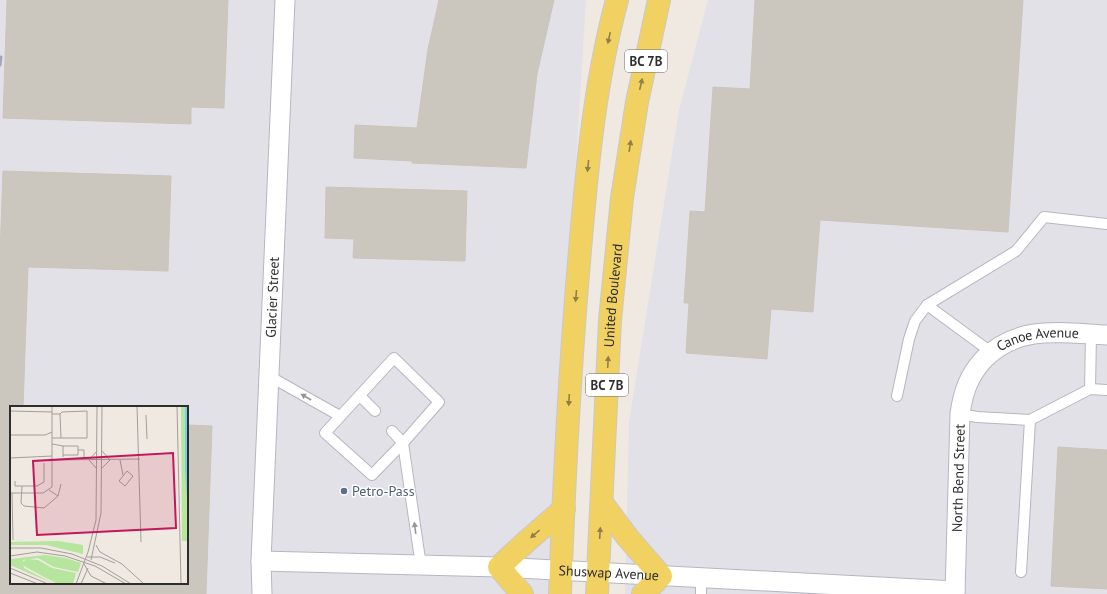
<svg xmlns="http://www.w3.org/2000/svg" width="1107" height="594" font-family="'PT Sans',sans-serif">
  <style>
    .industrial { fill: #e3e1e8; fill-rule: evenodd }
    .building { fill: #cbc7bf; stroke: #cbc5ba }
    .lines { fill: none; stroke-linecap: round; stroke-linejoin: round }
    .service-casing { stroke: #b4b7c1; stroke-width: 12 }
    .minor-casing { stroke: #b4b7c1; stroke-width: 21 }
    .primary-casing { stroke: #c9c9c9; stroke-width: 24 }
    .service { stroke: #fff; stroke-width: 10 }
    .minor { stroke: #fff; stroke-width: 19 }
    .primary { stroke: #f2d163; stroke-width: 22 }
    .rail { stroke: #a3a6b8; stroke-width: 3 }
    .oneway { fill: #908048 }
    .oneway2 { fill: #969696 }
    .service-dot { fill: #5c6f8a; stroke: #fff; stroke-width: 1.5 }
    .labels { text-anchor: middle; stroke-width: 3; stroke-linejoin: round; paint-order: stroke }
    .shield { fill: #fff; stroke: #6d6d6d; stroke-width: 1 }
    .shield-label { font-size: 13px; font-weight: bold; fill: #2e2e2e }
    .street-label { font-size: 14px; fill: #2e2e2e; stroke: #fff }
    .service-label { font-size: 14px; fill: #4e5e75; stroke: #fff; text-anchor: start }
    .inset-road { fill: none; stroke: #a29e99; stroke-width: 1 }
    .view { fill: #c2185b; fill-opacity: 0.15; stroke: #c2185b; stroke-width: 2 }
    .inset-edge { fill: none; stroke: #2e2e2e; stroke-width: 2 }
  </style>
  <rect width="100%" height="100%" fill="#efe9e1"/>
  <g class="industrial">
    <path d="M 0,0 L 586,0 L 549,594 L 0,594 ZM 11,407 L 187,407 L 187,583 L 11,583 Z"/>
    <path d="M 708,0 L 1107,0 L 1107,594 L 625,594 L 629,422 L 679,110 Z"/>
  </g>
  <g class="building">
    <path d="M 7,0 L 228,0 L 224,108 L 191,107 L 191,124 L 3,118 Z"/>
    <path d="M 439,0 L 554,0 L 537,74 L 526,168 L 412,163 L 412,161 L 354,158 L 355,125 L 417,128 L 428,49 Z"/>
    <path d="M 755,0 L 1023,0 L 1008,232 L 820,220 L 813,312 L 771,309 L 767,359 L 686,353 L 689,303 L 684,303 L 690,211 L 705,212 L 713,87 L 750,89 Z"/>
    <path d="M 3,171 L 171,176 L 168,271 L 28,267 L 23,407 L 11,407 L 11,583 L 187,583 L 187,425 L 212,426 L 206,594 L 0,594 L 0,254 Z"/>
    <path d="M 326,187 L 467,191 L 465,261 L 353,258 L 354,239 L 325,238 Z"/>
    <path d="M 1058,447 L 1107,450 L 1107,589 L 1051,586 Z"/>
  </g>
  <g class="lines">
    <defs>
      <g id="service">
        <path d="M 927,305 L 1016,251 L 1044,217 L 1107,224"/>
        <path d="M 394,358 L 439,402 L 403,443 L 372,475 L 325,433 Z"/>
        <path d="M 269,376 L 340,416"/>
        <path d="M 1090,389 L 1091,334"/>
        <path d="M 360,396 L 375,411"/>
        <path d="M 897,396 L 909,339 L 915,321 L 927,305 L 991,352"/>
        <path d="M 960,414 L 977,417 L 1030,420"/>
        <path d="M 392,431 L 403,443 L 421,566"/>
        <path d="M 1021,572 L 1030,420 L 1090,389 L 1107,390"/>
        <path d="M 701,594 L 701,578"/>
      </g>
      <g id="minor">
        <path id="s1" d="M 261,561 L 499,567 L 955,591"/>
        <path id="s2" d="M 262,594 L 261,561 L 285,0"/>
        <path id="s3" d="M 955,594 L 960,414 C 963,392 969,375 984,359 C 1019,324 1062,333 1107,335"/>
      </g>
      <g id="primary">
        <path d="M 602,503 L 628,538 L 661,576 L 643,594"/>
        <path d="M 522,594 L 499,567 L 528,540 L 564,509"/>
        <path d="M 560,594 C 564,479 570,365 580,250 C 587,167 595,82 617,0"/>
        <path id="s4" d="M 597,594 L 610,320 L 622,198 L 637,102 L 659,0"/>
      </g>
    </defs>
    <use href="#service" class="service-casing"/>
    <use href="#minor" class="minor-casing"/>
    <use href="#primary" class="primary-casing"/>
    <use href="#service" class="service"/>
    <use href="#minor" class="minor"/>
    <use href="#primary" class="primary"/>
    <path class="rail" d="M 0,65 L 1,57"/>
  </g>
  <defs><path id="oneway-solid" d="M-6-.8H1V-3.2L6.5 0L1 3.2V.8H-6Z"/></defs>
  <g class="oneway">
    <use href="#oneway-solid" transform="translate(609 38) rotate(102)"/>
    <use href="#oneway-solid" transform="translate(641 84) rotate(-77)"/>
    <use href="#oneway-solid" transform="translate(630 146) rotate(-81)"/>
    <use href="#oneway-solid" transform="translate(588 166) rotate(96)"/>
    <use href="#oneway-solid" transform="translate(576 296) rotate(95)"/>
    <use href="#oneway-solid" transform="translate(608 362) rotate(-87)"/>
    <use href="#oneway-solid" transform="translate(569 400) rotate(93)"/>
    <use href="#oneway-solid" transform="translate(600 533) rotate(-87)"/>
    <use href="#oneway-solid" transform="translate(535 534) rotate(140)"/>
  </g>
  <g class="oneway2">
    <use href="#oneway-solid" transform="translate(306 397) rotate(-150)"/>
    <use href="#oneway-solid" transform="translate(415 528) rotate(-98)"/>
  </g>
  <circle class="service-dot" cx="344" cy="491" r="4"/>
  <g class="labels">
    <g class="shield">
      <rect x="625" y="50" width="42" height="22" rx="3"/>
      <rect x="586" y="374" width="42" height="22" rx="3"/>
    </g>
    <g class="shield-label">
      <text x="646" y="66">BC 7B</text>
      <text x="607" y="390">BC 7B</text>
    </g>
    <g class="street-label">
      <text dy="5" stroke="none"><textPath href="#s4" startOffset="299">United Boulevard</textPath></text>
      <text dy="5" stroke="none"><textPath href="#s2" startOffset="297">Glacier Street</textPath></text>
      <text dy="5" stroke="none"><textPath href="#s3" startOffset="301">Canoe Avenue</textPath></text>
      <text dy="5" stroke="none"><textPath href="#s3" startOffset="116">North Bend Street</textPath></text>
      <text dy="5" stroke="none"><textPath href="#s1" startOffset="348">Shuswap Avenue</textPath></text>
    </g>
    <g class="service-label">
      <text x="352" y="496">Petro-Pass</text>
    </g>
  </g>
  <g transform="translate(10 406)">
    <rect width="178" height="178" fill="#efe9e1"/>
    <path d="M 171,0 L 178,0 L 178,135 L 172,135 ZM 48,135 L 73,139 L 73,148 L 36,139 L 0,139 L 0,136 ZM 35,149 L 56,152 L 71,157 L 68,166 L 44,161 L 28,152 L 13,154 L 14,162 L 44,178 L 0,159 L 0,153 ZM 17,153 L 28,154 L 42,162 L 66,167 L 63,178 L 48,178 L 34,171 L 14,160 L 13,156 Z" fill="#b6e59e"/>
    <path d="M 175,0 L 177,1 L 178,105 L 175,64 Z" fill="#75cff0"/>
    <path class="inset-road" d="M 127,0 L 131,136M 167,0 L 171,178M 0,5 L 42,6M 42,8 L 50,8 L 51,32 L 42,32M 50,8 L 52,6 L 77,5 L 77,32 L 51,32M 136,9 L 137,33M 0,12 L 0,29 L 35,29 L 42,26M 0,29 L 0,52 L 42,50M 42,38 L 53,40 L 53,51M 53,40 L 68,40 L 68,49 L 53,49M 68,44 L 74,44 L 74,54M 87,45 L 79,54 L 87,63M 92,45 L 100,54 L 92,62M 42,54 L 130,53M 110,54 L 113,69M 117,65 L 123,70 L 115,80 L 109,75 ZM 5,75 L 5,80 L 12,80 L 11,97 L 14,100 L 34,102 L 48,90M 12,80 L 27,80 L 34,76 L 34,57M 39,84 L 48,90 L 51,78M 0,87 L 33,87 L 42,81 L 42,0M 2,87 L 3,134M 86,139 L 90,146 L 112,158 L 134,178M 0,142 L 31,142 L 62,148 L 92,160 L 121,178M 0,150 L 27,146 L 55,150 L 85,160 L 116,178M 77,151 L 90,151 L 105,157M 81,154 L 91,107 L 92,0M 74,158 L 81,170 L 97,178M 0,162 L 38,178M 0,167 L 28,178M 66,178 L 78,146 L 86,114 L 87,0M 71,178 L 78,162"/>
    <path class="view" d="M 163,47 L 166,122 L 27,129 L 23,55 Z"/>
    <rect width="178" height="178" class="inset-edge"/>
  </g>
</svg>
